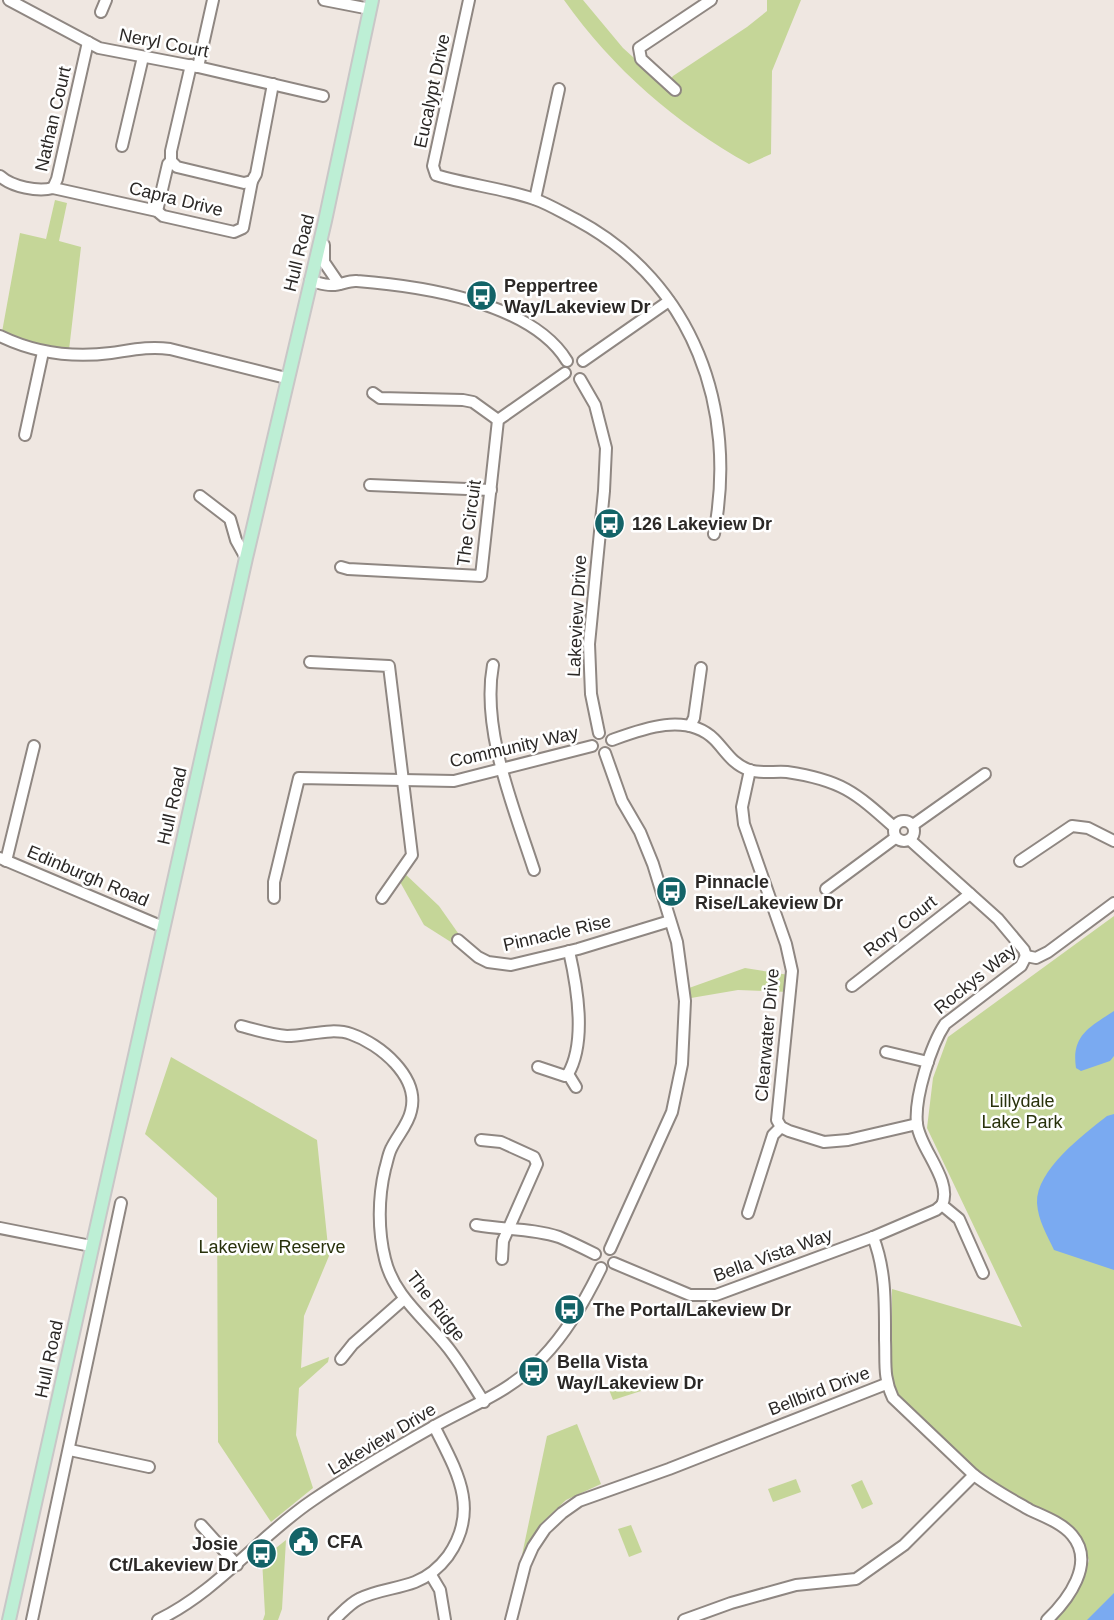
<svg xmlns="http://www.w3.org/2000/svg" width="1114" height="1620" font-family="Arial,sans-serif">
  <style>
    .green { fill: #c5d698 }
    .water { fill: #7aaaf1 }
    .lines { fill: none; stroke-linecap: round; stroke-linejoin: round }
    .minor-casing { stroke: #8f8782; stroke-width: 14 }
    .major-casing { stroke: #c8c7c7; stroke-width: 16 }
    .minor { stroke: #fff; stroke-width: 10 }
    .major { stroke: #bdefd5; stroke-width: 12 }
    .labels { text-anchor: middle; stroke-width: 5; stroke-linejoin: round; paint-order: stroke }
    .street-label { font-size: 18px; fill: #2b2826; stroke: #fff }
    .poi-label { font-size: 18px; font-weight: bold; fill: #2b2826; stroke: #fff; text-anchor: start }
    .park-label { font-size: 18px; fill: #29320c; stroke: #fff }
  </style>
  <rect width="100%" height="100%" fill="#efe7e1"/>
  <g class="green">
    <path d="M 564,0 L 583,0 L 623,48 L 665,86 L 673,76 L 747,27 L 767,11 L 767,0 L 801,0 L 772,71 L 771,154 L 749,164 C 675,123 613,69 564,0 Z"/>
    <path d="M 55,200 L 67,203 L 59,241 L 81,247 L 69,350 L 38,346 L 2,332 L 20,233 L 46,239 Z"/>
    <path d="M 403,872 L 439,906 L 458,933 L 454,944 L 424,925 L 399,880 Z"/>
    <path d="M 1114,916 L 1114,1620 L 1054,1620 C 1073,1602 1082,1585 1089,1560 L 1076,1533 L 987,1479 L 927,1424 L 892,1388 L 892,1289 L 1022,1327 L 927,1128 L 933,1078 L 948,1037 Z"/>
    <path d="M 745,968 L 789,975 L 790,992 L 738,990 L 691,998 L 689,988 Z"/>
    <path d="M 171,1057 L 317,1140 L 329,1256 L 304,1316 L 301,1368 L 329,1357 L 328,1362 L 299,1388 L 296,1435 L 313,1488 L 271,1522 L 218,1442 L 217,1198 L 145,1134 Z"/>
    <path d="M 636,1377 L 641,1391 L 613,1400 L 608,1387 Z"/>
    <path d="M 577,1424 L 601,1484 L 566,1500 L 544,1521 L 522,1555 L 547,1436 Z"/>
    <path d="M 796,1479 L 801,1492 L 773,1502 L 768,1489 Z"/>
    <path d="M 862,1480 L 873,1504 L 862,1509 L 851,1485 Z"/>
    <path d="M 631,1525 L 642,1552 L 629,1557 L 618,1529 Z"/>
    <path d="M 286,1540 L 282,1609 L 278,1620 L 263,1620 L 265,1614 L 262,1559 Z"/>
  </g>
  <g class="water">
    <path d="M 1114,1011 L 1114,1056 L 1110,1061 L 1081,1071 L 1076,1068 C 1071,1035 1090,1027 1114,1011 Z"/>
    <path d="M 1114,1114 L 1114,1270 L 1054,1250 C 1047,1235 1038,1220 1037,1203 C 1036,1170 1083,1135 1107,1116 Z"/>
    <path d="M 1114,1593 L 1114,1620 L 1087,1620 Z"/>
  </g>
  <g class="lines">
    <defs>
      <g id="minor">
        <path d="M 9,0 L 99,48 L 198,67 L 323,96"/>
        <path d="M 324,0 L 370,9"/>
        <path d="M 469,0 L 433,166 L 436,175 C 468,185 502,188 534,199 C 549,204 563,213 577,220 C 694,283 738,409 714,534"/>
        <path d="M 101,12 L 106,0"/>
        <path d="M 191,65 L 171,151 L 171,161 L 177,167 L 244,183 L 252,181 L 256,174 L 273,84"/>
        <path d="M 198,67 L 213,0"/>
        <path d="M 675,90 L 641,59 L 639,48 L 711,0"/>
        <path d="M 122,146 L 143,57"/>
        <path d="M 0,176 C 12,187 38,192 53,188 L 157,211 L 163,216 L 234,232 L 243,228 L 252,181"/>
        <path d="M 53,188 L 57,179 L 88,42"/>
        <path d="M 535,199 L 559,89"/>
        <path d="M 157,211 L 168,164 L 171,161"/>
        <path d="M 324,245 L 324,262 L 339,284"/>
        <path d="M 310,281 C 316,282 324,285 331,285 C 340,286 348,280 357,281 C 421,286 531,302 567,361"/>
        <path d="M 0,336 C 35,353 72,358 111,353 C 132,350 149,346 170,349 L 286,378"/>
        <path d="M 583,361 L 669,301"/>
        <path d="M 580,379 L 595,405 L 606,448 L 604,491 L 589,644 L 591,694 L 599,733"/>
        <path d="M 373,393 L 380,398 L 463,400 L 473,402 L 498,420"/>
        <path d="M 25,435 L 43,352"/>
        <path d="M 370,485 L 491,490"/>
        <path d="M 200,496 L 230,519 L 236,540 L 246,558"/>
        <path d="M 341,567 L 348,569 L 481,576 L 498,420 L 565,373"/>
        <path d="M 310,662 L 389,666 L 412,855 L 382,898"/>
        <path d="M 493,665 C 481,730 514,808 534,870"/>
        <path d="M 690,726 L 694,718 L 701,668"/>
        <path d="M 612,740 C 642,729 686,712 714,739 C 726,751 732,764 749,770 C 762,774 774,771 787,772 C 841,780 855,792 894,827"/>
        <path d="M 605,753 L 622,801 L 640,832 L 653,864 L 677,942 L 685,1001 L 682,1064 L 672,1112 L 610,1249"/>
        <path d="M 750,770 L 742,807 L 744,824 L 786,944 L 792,971 L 777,1120 L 781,1127 L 789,1131 L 824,1142 L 848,1140 L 917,1124"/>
        <circle cx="904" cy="831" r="10"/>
        <path d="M 913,825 L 985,774"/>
        <path d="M 910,840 L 998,919 L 1024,950 L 1026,956"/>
        <path d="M 0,858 L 163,927"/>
        <path d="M 6,861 L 34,746"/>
        <path d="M 1020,861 L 1072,826 L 1088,828 L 1114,841"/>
        <path d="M 826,889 L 895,838"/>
        <path d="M 274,898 L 274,882 L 299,778 L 454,781 L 592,746"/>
        <path d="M 458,940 L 478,957 L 488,962 L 511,965 L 578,949 L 670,921"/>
        <path d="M 1026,956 L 1036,958 L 1048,952 L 1114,903"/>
        <path d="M 852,986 L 970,894"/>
        <path d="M 241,1026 C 256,1030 272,1035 287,1036 C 307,1036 332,1027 351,1034 C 380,1044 420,1077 411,1111 C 408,1125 397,1136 391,1149 C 388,1155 387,1163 385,1169 C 378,1198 378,1231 385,1259 C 394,1297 426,1319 449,1349 C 462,1366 473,1385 484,1402"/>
        <path d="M 886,1052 L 928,1062"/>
        <path d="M 538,1067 L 565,1076 L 568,1074"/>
        <path d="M 568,1074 C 587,1041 577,986 569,951"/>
        <path d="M 568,1074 L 576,1087"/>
        <path d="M 481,1140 L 501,1142 L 534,1157 L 537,1164 L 503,1241 L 502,1259"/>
        <path d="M 748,1213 L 773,1135 L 781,1127"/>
        <path d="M 476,1225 C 504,1230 532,1228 559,1237 C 571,1242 583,1248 595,1254"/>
        <path d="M 0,1228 L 91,1246"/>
        <path d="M 873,1237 C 886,1270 885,1304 885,1340 C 886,1363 883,1377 893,1398 L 974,1475 C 992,1489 1011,1499 1030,1510 C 1043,1516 1062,1523 1072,1535 C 1096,1563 1068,1600 1047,1620"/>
        <path d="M 614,1263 L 690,1295 L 716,1295 L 873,1237 L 936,1210 L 942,1205"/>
        <path d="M 983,1273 L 959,1219 L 942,1205 C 953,1181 920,1149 917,1124 C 914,1098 931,1045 945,1024 L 1021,966 L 1026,956"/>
        <path d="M 341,1359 L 353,1344 L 404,1299"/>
        <path d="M 70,1450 L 149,1467"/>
        <path d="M 201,1525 L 237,1565"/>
        <path d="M 431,1575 L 440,1590 L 445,1620"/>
        <path d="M 32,1620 L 121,1203"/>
        <path d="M 158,1620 C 218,1591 258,1537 313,1500 C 351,1474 392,1450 431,1428 C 473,1404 508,1394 543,1357 C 568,1331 586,1299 601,1268"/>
        <path d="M 334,1620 C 342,1613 349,1604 359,1599 C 376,1590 397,1589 415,1582 C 430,1576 439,1568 448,1556 C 481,1509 456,1470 434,1426"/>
        <path d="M 511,1620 L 525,1565 L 533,1547 L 545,1529 L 562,1513 L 579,1501 L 669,1469 L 886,1384"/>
        <path d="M 684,1620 L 731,1603 L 796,1585 L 856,1579 L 904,1545 L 974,1475"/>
      </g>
      <path id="major" d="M 9,1620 L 246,558 L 325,221 L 372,0"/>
    </defs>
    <use href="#minor" class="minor-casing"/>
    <use href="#major" class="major-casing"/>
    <use href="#minor" class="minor"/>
    <use href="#major" class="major"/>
  </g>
  <defs>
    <symbol id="bus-disc" viewBox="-11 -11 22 22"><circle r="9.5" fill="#136367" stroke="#fff"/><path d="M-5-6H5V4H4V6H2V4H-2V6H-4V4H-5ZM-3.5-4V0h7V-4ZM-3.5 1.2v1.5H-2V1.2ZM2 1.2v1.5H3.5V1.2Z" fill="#fff"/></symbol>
    <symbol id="civic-disc" viewBox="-11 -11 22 22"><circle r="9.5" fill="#136367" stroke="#fff"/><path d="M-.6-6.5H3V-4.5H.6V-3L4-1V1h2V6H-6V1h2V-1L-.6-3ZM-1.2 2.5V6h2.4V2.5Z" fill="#fff"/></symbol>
  </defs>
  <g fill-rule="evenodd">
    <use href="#bus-disc" x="464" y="278" width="35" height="35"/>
    <use href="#bus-disc" x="592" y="506" width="35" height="35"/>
    <use href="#bus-disc" x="654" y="874" width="35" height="35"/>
    <use href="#bus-disc" x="552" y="1292" width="35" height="35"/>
    <use href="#bus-disc" x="516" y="1354" width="35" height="35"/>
    <use href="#civic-disc" x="286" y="1524" width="35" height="35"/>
    <use href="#bus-disc" x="244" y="1536" width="35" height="35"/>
  </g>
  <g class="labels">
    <g class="street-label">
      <text transform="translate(164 43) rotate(11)" y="6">Neryl Court</text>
      <text transform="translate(432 91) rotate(-78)" y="6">Eucalypt Drive</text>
      <text transform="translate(53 119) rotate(-77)" y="6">Nathan Court</text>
      <text transform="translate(176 199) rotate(14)" y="6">Capra Drive</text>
      <text transform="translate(299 253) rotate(-76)" y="6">Hull Road</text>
      <text transform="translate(469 523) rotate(-82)" y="6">The Circuit</text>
      <text transform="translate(577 616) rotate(-87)" y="6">Lakeview Drive</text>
      <text transform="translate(514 747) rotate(-13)" y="6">Community Way</text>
      <text transform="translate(172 806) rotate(-77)" y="6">Hull Road</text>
      <text transform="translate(88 876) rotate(23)" y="6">Edinburgh Road</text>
      <text transform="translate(900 926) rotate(-38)" y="6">Rory Court</text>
      <text transform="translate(557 933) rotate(-13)" y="6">Pinnacle Rise</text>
      <text transform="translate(975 979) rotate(-39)" y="6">Rockys Way</text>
      <text transform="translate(767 1035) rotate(-85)" y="6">Clearwater Drive</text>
      <text transform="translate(773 1255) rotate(-20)" y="6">Bella Vista Way</text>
      <text transform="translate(436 1306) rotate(52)" y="6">The Ridge</text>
      <text transform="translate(49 1359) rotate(-78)" y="6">Hull Road</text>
      <text transform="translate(819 1391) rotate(-21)" y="6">Bellbird Drive</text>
      <text transform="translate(382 1439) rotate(-31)" y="6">Lakeview Drive</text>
    </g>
    <g class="poi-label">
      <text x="504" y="292">Peppertree<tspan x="504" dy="21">Way/Lakeview Dr</tspan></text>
      <text x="632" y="530">126 Lakeview Dr</text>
      <text x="695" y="888">Pinnacle<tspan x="695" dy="21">Rise/Lakeview Dr</tspan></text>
      <text x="593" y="1316">The Portal/Lakeview Dr</text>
      <text x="557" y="1368">Bella Vista<tspan x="557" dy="21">Way/Lakeview Dr</tspan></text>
      <text x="327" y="1548">CFA</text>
      <text x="238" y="1550" text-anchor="end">Josie<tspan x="238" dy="21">Ct/Lakeview Dr</tspan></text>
    </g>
    <g class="park-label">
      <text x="1022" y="1107">Lillydale<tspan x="1022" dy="21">Lake Park</tspan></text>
      <text x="272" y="1253">Lakeview Reserve</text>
    </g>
  </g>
</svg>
